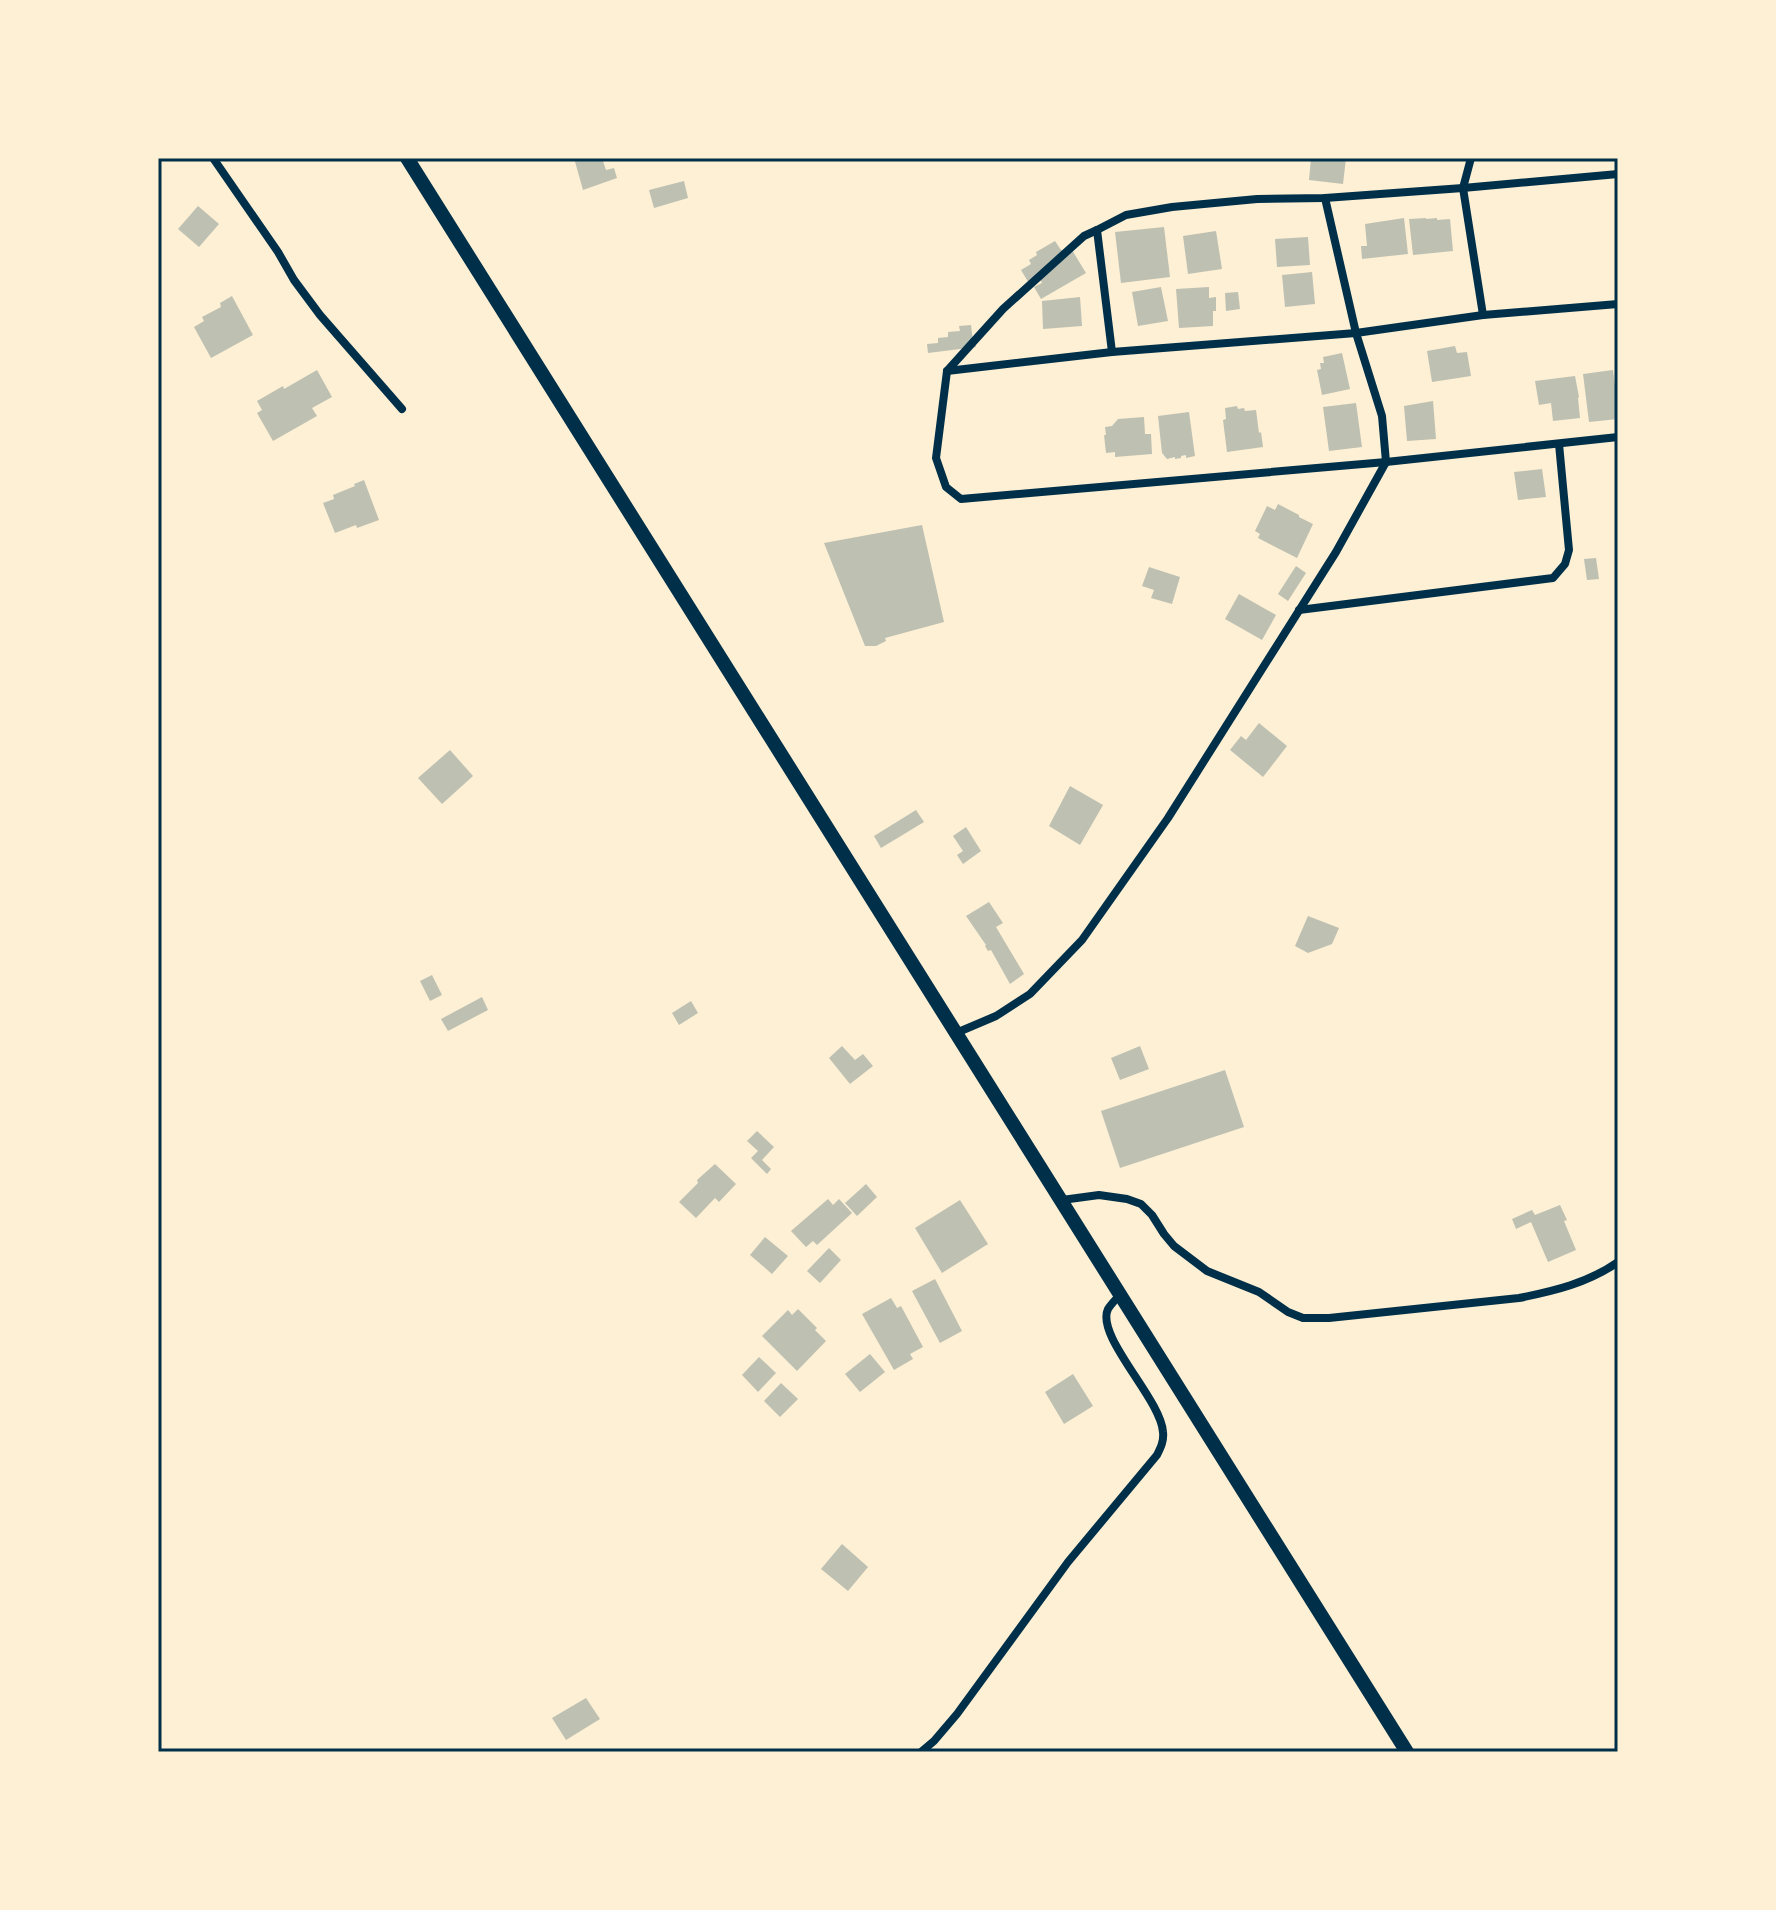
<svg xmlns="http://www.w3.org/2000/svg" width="1776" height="1910" font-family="'Archivo Narrow',sans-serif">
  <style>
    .building { fill: #bec0b2 }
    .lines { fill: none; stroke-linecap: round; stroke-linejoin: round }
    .minor { stroke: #003049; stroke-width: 8 }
    .trunk { stroke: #003049; stroke-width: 14 }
    .neatline { fill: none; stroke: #003049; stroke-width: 3 }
  </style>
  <rect width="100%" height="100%" fill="#fdf0d5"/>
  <g class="building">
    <path d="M 574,158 L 602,158 L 606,170 L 614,168 L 617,178 L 583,190 Z"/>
    <path d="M 1311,158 L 1346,158 L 1343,184 L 1309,180 Z"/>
    <path d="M 684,181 L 688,198 L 654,208 L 649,190 Z"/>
    <path d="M 198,206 L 219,224 L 199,247 L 178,229 Z"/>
    <path d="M 1404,218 L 1408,254 L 1362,259 L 1361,246 L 1367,246 L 1365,224 Z"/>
    <path d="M 1426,218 L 1426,219 L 1437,218 L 1437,220 L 1450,219 L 1453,251 L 1413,255 L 1409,219 Z"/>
    <path d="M 1164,227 L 1170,277 L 1121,283 L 1115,232 Z"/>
    <path d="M 1216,231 L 1222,269 L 1188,274 L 1183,236 Z"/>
    <path d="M 1308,237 L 1310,265 L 1277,267 L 1275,239 Z"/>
    <path d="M 1055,241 L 1061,250 L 1072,250 L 1086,273 L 1041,299 L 1034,287 L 1042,283 L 1040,279 L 1030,285 L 1021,270 L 1031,264 L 1029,260 L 1037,255 L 1036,252 Z"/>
    <path d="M 1312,272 L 1315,304 L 1285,307 L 1282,275 Z"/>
    <path d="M 1161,287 L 1168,321 L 1138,326 L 1132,292 Z"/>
    <path d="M 1209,287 L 1209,298 L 1216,297 L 1216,311 L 1213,311 L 1213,326 L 1179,328 L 1176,289 Z"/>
    <path d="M 1238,292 L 1240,309 L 1226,311 L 1225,293 Z"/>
    <path d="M 232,296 L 253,335 L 211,358 L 194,327 L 204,321 L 202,317 L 221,307 L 220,303 Z"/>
    <path d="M 1080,297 L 1082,326 L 1043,329 L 1042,301 Z"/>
    <path d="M 971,325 L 973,342 L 975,342 L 976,347 L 928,353 L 927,344 L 938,343 L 938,338 L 948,337 L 948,332 L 960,331 L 959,326 Z"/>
    <path d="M 1455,346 L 1457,353 L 1467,352 L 1471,376 L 1432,382 L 1427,351 Z"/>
    <path d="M 1342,353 L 1350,389 L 1322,395 L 1317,370 L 1321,369 L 1320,363 L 1324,363 L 1323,357 Z"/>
    <path d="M 317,370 L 332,397 L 312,408 L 317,416 L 273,441 L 257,413 L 262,410 L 257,401 L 283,386 L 284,389 Z"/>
    <path d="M 1613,370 L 1615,386 L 1618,385 L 1618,419 L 1589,422 L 1583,374 Z"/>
    <path d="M 1575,376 L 1579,397 L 1578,398 L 1580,418 L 1553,421 L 1551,403 L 1539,405 L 1535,381 Z"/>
    <path d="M 1433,401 L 1436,439 L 1407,441 L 1404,406 Z"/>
    <path d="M 1356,403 L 1362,447 L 1329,451 L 1323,407 Z"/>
    <path d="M 1237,406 L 1238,409 L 1244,408 L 1245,411 L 1256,410 L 1259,433 L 1261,432 L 1263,447 L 1227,452 L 1223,420 L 1226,419 L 1225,408 Z"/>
    <path d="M 1189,412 L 1195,456 L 1186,458 L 1186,455 L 1181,456 L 1181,458 L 1175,459 L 1175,457 L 1167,459 L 1162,453 L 1158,416 Z"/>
    <path d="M 1144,417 L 1145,434 L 1151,434 L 1152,454 L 1115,457 L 1115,452 L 1106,453 L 1104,435 L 1106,435 L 1105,427 L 1112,426 L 1118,419 Z"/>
    <path d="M 1542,469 L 1546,497 L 1518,500 L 1514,472 Z"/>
    <path d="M 364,480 L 379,520 L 357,528 L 356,525 L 335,533 L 323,503 L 334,499 L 333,495 L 355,486 L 354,484 Z"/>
    <path d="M 1278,504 L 1299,515 L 1299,517 L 1313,524 L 1297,558 L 1258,538 L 1260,534 L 1255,531 L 1267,506 L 1275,510 Z"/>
    <path d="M 922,525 L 944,622 L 885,638 L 886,641 L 876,646 L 865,646 L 824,543 Z"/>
    <path d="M 1596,558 L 1599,579 L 1587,580 L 1584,559 Z"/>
    <path d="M 1296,566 L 1306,573 L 1288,601 L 1278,594 Z"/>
    <path d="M 1149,567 L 1180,577 L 1172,604 L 1151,598 L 1154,590 L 1142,586 Z"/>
    <path d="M 1239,594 L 1276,615 L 1262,640 L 1225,619 Z"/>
    <path d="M 1259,723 L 1287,746 L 1263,777 L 1230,750 L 1241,736 L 1246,740 Z"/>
    <path d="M 450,750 L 473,776 L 442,804 L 418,778 Z"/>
    <path d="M 1070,786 L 1103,805 L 1080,845 L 1049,826 Z"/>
    <path d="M 916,810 L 924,822 L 881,848 L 874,836 Z"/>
    <path d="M 966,827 L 981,851 L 963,864 L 957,855 L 963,851 L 953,836 Z"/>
    <path d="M 989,902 L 1003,923 L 996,927 L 1024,974 L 1010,984 L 991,950 L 988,951 L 985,946 L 986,945 L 966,916 Z"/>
    <path d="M 1308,916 L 1339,928 L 1332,944 L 1308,953 L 1295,946 Z"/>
    <path d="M 432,975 L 442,995 L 430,1001 L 420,981 Z"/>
    <path d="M 482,997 L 488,1010 L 448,1031 L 441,1019 Z"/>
    <path d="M 691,1001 L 698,1013 L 679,1025 L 672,1013 Z"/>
    <path d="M 842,1046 L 855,1060 L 863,1054 L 873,1066 L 850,1084 L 829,1058 Z"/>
    <path d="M 1140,1046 L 1149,1069 L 1120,1080 L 1111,1058 Z"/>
    <path d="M 1225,1070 L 1244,1127 L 1120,1168 L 1101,1111 Z"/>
    <path d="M 757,1131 L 774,1147 L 762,1160 L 771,1169 L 767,1174 L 751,1158 L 758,1151 L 747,1141 Z"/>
    <path d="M 715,1164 L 736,1184 L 719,1202 L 715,1198 L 696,1218 L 679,1202 L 698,1183 L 697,1180 Z"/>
    <path d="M 866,1184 L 877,1197 L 857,1216 L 845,1203 Z"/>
    <path d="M 828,1199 L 833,1205 L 839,1199 L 852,1213 L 817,1245 L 813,1241 L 806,1247 L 791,1231 Z"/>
    <path d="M 960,1200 L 988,1244 L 942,1273 L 915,1228 Z"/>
    <path d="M 1560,1205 L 1567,1220 L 1564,1221 L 1576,1250 L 1548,1262 L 1531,1222 L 1516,1229 L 1512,1219 L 1532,1210 L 1535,1215 Z"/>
    <path d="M 765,1237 L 788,1256 L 772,1274 L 750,1255 Z"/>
    <path d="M 829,1248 L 841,1260 L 820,1283 L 807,1271 Z"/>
    <path d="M 935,1279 L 962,1331 L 940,1343 L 912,1291 Z"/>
    <path d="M 891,1298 L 897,1308 L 901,1306 L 923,1347 L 910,1354 L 913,1359 L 894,1370 L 862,1314 Z"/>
    <path d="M 798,1309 L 817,1328 L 815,1330 L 826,1341 L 797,1371 L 762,1336 L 788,1310 L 792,1315 Z"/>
    <path d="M 870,1354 L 885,1372 L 860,1392 L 845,1374 Z"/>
    <path d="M 759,1357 L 776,1373 L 758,1392 L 742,1375 Z"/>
    <path d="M 1073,1374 L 1093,1406 L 1064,1424 L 1045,1392 Z"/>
    <path d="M 781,1383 L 798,1399 L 780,1417 L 764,1401 Z"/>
    <path d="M 842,1544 L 868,1567 L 848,1591 L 821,1569 Z"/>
    <path d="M 586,1698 L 600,1719 L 566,1740 L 552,1718 Z"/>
  </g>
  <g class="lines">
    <g class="minor">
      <path d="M 213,158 L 278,252 L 294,280 L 320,315 L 402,409"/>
      <path d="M 1471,158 L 1463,188 L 1483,315"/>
      <path d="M 1618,174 L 1463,188 L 1325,198 L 1257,199 L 1172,207 L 1126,215 L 1097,230 L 1084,236 L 1003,309 L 947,371 L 936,458 L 946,487 L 961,499 L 1386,462 L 1618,437"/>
      <path d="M 1097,230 L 1112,352"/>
      <path d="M 947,371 L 1112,352 L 1356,333 L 1483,315 L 1618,304"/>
      <path d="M 1299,610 L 1553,578 L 1565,564 L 1569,550 L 1559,444"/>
      <path d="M 956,1033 L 996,1016 L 1030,994 L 1082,940 L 1168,818 L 1336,552 L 1386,462 L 1382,416 L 1356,333 L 1325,198"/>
      <path d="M 1062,1200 L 1099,1195 L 1127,1199 L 1141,1204 L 1152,1215 L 1164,1234 L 1174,1246 L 1207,1271 L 1259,1292 L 1288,1312 L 1303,1318 L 1329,1318 L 1519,1298 C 1554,1291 1588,1283 1618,1262"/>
      <path d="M 921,1752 L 934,1741 L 957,1714 L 1068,1562 L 1157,1455 C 1161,1447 1164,1441 1163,1432 C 1161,1399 1095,1336 1108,1309 C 1111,1304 1117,1298 1121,1294"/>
    </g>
    <path class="trunk" d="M 407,158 L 1407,1752"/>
  </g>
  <rect width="1776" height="1910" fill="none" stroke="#fdf0d5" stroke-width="320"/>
  <rect x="160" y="160" width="1456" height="1590" class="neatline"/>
</svg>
